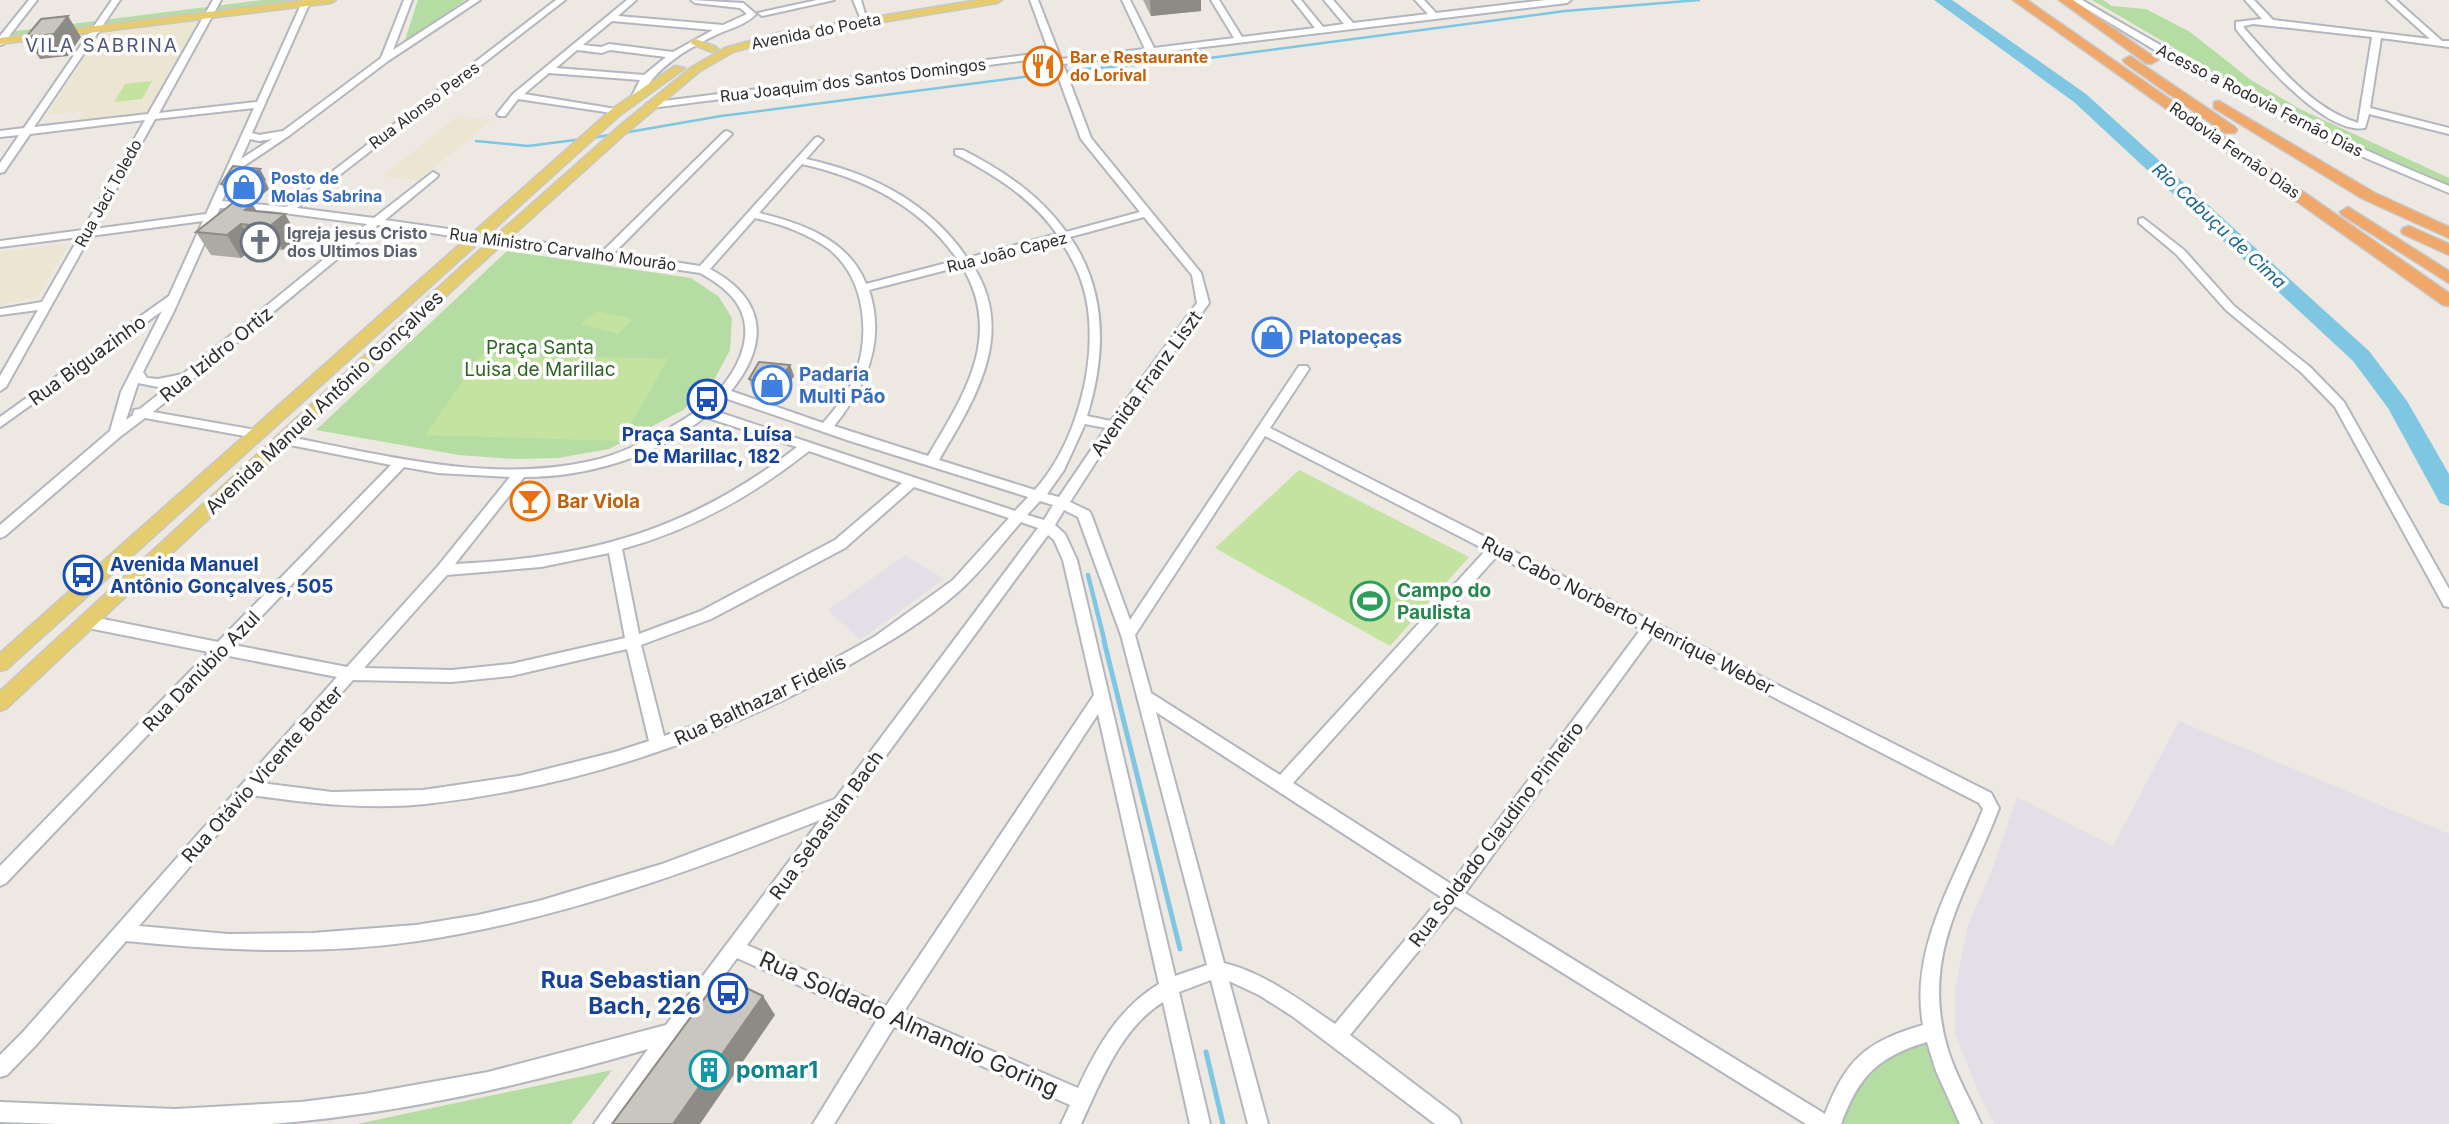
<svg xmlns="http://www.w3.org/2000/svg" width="2449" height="1124" font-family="Inter,sans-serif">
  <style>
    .industrial { fill: #e2e0e6 }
    .education { fill: #ece5d2 }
    .green { fill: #b5dda3 }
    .pitch { fill: #c5e3a0 }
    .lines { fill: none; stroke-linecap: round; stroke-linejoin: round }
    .stream-far2 { stroke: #7fc6e3; stroke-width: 2.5 }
    .stream-far1 { stroke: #7fc6e3; stroke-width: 4.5 }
    .stream { stroke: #7fc6e3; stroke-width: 5 }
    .river { fill: #7fc6e3; fill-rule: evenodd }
    .minor-casing { stroke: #b4b6bf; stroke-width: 4 }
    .major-casing { stroke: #c8c8c8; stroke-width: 3 }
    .highway-casing { stroke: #c8c8c8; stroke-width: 3 }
    .minor { fill: #fff; fill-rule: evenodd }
    .major { fill: #e4cc6f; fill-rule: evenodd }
    .highway { fill: #efa76a; fill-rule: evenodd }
    .wall { fill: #adaaa4 }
    .shaded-wall { fill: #8d8b86 }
    .building { fill: #c9c6bf; stroke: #8d8b86; stroke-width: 2 }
    .labels { text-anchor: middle; stroke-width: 7; stroke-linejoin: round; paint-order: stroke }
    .far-street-label { font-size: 16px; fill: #2d2d2d; stroke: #fff }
    .far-food-label { font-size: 16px; font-weight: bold; fill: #c56008; stroke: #fff; text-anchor: start }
    .far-shop-label { font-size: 16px; font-weight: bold; fill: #366cbe; stroke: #fff; text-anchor: start }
    .far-worship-label { font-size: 16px; font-weight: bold; fill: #5b616d; stroke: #fff; text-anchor: start }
    .far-water-label { font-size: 18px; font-style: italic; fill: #1b6692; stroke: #fff }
    .far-quarter-label { font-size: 19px; letter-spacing: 2px; fill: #51577a; stroke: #fff }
    .shop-label { font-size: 19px; font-weight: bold; fill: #366cbe; stroke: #fff; text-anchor: start }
    .park-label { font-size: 19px; fill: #2e6423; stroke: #fff }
    .street-label { font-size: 19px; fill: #2d2d2d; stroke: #fff }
    .transit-label { font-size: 19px; font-weight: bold; fill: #164399; stroke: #fff }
    .food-label { font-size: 19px; font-weight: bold; fill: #c56008; stroke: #fff; text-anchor: start }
    .leisure-label { font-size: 19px; font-weight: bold; fill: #27864d; stroke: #fff; text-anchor: start }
    .near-transit-label { font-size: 23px; font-weight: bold; fill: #164399; stroke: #fff; text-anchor: end }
    .near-street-label { font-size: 23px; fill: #2d2d2d; stroke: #fff }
    .near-culture-label { font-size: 23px; font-weight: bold; fill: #0d838f; stroke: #fff; text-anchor: start }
  </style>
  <rect width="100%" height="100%" fill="#ede8e1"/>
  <g class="industrial">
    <path d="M 905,555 L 944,579 L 860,640 L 828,610 Z"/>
    <path d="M 2179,721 L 2449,834 L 2449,1124 L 1994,1124 L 1983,1103 L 1955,1034 L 1955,988 L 1968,925 L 1992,870 L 2017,797 L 2113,846 Z"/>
  </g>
  <g class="education">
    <path d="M 197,20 L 201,22 L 146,116 L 76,124 L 84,111 L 47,115 L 100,34 Z"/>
    <path d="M 458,116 L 492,120 L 417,181 L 383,176 Z"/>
    <path d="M 63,244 L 68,245 L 38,297 L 0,305 L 0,252 Z"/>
  </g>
  <g class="green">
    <path d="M 262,0 L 313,0 L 0,39 L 0,33 Z"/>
    <path d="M 418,0 L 465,0 L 404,43 Z"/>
    <path d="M 2092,0 L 2103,0 L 2112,6 L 2146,9 L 2190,32 L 2251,80 L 2300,109 L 2449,178 L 2449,185 L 2384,160 L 2296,119 Z"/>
    <path d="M 507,251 L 691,278 L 719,297 L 732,318 L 730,350 L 712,384 L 683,410 L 609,449 L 558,458 L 515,459 L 459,455 L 316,430 Z"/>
    <path d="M 1933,1032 L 1970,1124 L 1832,1124 L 1851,1078 Z"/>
    <path d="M 612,1070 L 571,1124 L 357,1124 Z"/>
  </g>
  <g class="pitch">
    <path d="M 152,81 L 142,99 L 114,102 L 125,84 Z"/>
    <path d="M 597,311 L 632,319 L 618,334 L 581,324 Z"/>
    <path d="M 482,354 L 668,359 L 621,441 L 425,435 Z"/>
    <path d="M 1299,470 L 1469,557 L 1390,646 L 1215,548 Z"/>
  </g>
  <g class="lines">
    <g class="stream-far2">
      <path d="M 623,133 L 721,116 L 1085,69 L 1194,60 L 1565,11 L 1699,0"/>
      <path d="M 592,138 L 615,134"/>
      <path d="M 476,141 L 528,146 L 583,139"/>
    </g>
    <path class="stream-far1" d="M 1088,575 L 1105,643"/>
    <g class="stream">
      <path d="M 1104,641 L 1180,949"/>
      <path d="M 1206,1052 L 1223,1124"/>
    </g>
    <path class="river" d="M 1934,0 L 1952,0 L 2086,94 L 2369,351 L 2407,401 L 2449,474 L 2449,506 L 2440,503 L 2388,408 L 2353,361 L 2074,102 Z"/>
    <defs>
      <g id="minor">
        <path d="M 29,0 L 37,0 L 3,44 L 0,45 L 0,36 Z"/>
        <path d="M 112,0 L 120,0 L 34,127 L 148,114 L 213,0 L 221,0 L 159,113 L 257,102 L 303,0 L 311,0 L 252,133 L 259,135 L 283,131 L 381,58 L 404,0 L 412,0 L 393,50 L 470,0 L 480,0 L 388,61 L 290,135 L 235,172 L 222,201 L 286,207 L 556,0 L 565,0 L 297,208 L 374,218 L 433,172 L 438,175 L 437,177 L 385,220 L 603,251 L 724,132 L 727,131 L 732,134 L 730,136 L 614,253 L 700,266 L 815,138 L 818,137 L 823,140 L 806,159 C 871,173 929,202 967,258 L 1057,234 C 1032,198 993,174 955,154 L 955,150 L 963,150 C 1002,170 1040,195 1066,232 L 1140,212 L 1081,139 L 1051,57 L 651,108 L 646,105 L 648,103 L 1049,52 L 1030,0 L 1038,0 L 1061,59 L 1145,49 L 1122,0 L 1130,0 L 1154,48 L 1234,38 L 1211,0 L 1219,0 L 1242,37 L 1315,28 L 1293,0 L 1301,0 L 1323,27 L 1344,24 L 1324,0 L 1333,0 L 1353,23 L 1428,14 L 1415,0 L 1424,0 L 1436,13 L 1546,0 L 1571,0 L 1567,3 L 1063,64 L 1091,138 L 1201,273 L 1209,303 L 1097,460 L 1070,502 L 1089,511 L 1091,514 L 1130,620 L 1299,366 L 1307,366 L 1309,369 L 1270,428 L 1991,793 L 1999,808 C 1967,893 1919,955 1948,1050 C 1956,1076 1970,1099 1981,1124 L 1960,1124 L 1936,1071 L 1927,1042 C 1877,1057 1859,1076 1841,1124 L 1806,1124 L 1455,906 L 1350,1035 L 1458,1117 L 1461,1124 L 1435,1124 L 1292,1016 L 1259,995 L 1229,981 L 1268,1124 L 1248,1124 L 1211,980 L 1179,992 L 1210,1124 L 1190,1124 L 1163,1002 C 1121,1028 1101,1081 1081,1124 L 1061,1124 L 1070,1105 L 894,1027 L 834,1124 L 813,1124 L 877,1020 L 737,958 L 616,1124 L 594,1124 L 648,1049 C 525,1085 400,1114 271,1124 L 59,1124 L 0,1122 L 0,1102 L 175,1109 L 301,1102 L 364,1094 L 488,1072 L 666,1025 L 820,820 C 690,872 557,920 418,941 C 321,955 223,951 126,941 L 37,1044 L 7,1075 L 0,1077 L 0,1055 L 23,1032 L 337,677 L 224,655 L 6,883 L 0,886 L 0,866 L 209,652 L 88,628 L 83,626 L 81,622 L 83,618 L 88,616 L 218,642 L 391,465 L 285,444 L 279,440 L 280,437 L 285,436 C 383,455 491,484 591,461 C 619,455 644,442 669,428 C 701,411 733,384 743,348 C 753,311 730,289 700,273 L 378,225 L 153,412 L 256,430 L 262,434 L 261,437 L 256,438 L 145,418 L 121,436 L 5,536 L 0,538 L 0,525 L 110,431 L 121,392 L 162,311 L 0,427 L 0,417 L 169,296 L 203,221 L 90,236 L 6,387 L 0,391 L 0,376 L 38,310 L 0,315 L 0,309 L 42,302 L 79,237 L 0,247 L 0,241 L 83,230 L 145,120 L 30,134 L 4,172 L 0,173 L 0,163 L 19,135 L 0,137 L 0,131 L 24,128 ZM 254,108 L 206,214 L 94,229 L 155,119 ZM 250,139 L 259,141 L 272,139 L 241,159 ZM 802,164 C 864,178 921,206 958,260 L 866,284 C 849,240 802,223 759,213 ZM 220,208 L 269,211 L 367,224 L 183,374 L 158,379 L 147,378 L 143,372 L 174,311 ZM 1144,217 L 1192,275 L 1197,303 L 1111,421 L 1087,416 C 1106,355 1107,291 1070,237 ZM 755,218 C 781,224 807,233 829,249 C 866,279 871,336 854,378 C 847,395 835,409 823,423 L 731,391 C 770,343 766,299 710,269 ZM 1060,240 C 1074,260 1085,284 1088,309 C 1096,369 1075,445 1035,490 L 939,460 C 975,399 1018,332 971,263 ZM 962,266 C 1004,336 964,395 928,456 L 834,426 C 866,387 886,341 869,290 ZM 138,383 L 158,387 L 170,385 L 140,409 L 134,410 L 133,415 L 126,420 ZM 725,398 L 850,441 L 1028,497 L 1015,511 L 712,410 ZM 705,417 L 797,447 C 690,530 590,558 455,564 L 524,477 C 587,477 655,457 705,417 ZM 1085,424 L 1106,428 L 1059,497 L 1047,494 L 1064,470 ZM 1265,436 L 1486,550 L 1280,775 L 1151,693 L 1135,635 ZM 809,451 L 902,483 L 835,540 L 701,611 L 639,634 L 622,549 C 692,530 752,496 809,451 ZM 404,467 L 438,473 L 510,477 L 438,566 L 347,667 L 234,645 ZM 914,487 L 1009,518 L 953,580 L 874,637 L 793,682 L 704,722 L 664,736 L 641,645 L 711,619 L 845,548 ZM 1040,501 L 1053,505 L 1044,520 L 1027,515 ZM 1064,510 L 1078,517 L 1121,635 L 1207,965 L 1175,976 L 1077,560 L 1065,534 L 1055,525 ZM 1021,522 L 1038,528 L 835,799 L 662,864 L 539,901 L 478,915 L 416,925 L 312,933 L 228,934 L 139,926 L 251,795 C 309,803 367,810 425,804 C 573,788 717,740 846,667 C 884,645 924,622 957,593 C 981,572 1000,546 1021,522 ZM 1048,535 L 1054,540 L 1063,560 L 1094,695 L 886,1006 L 747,945 ZM 609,553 L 625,638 L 511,664 L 452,670 L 364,668 L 447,575 L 541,567 ZM 1497,556 L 1641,629 L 1451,884 L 1293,783 ZM 1653,635 L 1979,803 L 1983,809 C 1956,878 1909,947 1923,1025 C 1866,1042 1847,1058 1825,1114 L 1465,893 ZM 627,649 L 649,741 L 615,752 L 519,776 L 423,790 L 332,792 L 261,783 L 353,680 L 452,682 L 511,676 ZM 1156,712 L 1441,897 L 1335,1024 C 1301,1001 1265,973 1224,963 ZM 1098,714 L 1159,984 C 1119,1008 1097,1047 1078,1088 L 903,1013 Z"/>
        <path d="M 627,0 L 636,0 L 618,16 L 723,25 L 747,14 L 740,8 L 695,3 L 691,0 L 743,3 L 756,14 C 746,25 731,28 718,34 C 686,49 654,68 639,100 L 631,98 L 640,80 L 549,73 L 524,94 L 616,109 L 621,112 L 619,114 L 518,99 L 505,116 L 499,116 L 497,114 L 513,94 ZM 612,21 L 713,30 L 673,52 L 609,44 L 601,47 L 583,45 ZM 577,50 L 602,53 L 610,50 L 666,57 L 644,75 L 556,68 Z"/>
        <path d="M 817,0 L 834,0 L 762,16 L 758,13 Z"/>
        <path d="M 853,0 L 861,0 L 866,17 L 860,17 Z"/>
        <path d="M 2072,0 L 2082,0 C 2201,70 2321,134 2449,186 L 2449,193 L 2349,151 L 2255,105 L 2163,55 Z"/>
        <path d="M 2245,0 L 2254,0 L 2273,20 L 2430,39 L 2387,0 L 2396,0 L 2442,41 L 2449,41 L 2449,47 L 2381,38 L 2370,108 L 2449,128 L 2449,134 L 2369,114 L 2365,128 C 2325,135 2259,58 2236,29 L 2236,22 L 2262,19 ZM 2253,24 L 2372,37 L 2358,123 C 2310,108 2277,64 2244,28 L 2244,26 Z"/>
        <path d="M 2143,218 L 2184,250 L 2234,306 L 2310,367 L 2344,402 L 2449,589 L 2449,607 L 2444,606 L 2335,407 L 2302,373 L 2226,310 L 2176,254 L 2139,223 L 2139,219 Z"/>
      </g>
      <g id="major">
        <path d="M 305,0 L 336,0 L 331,3 L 0,44 L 0,38 Z"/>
        <path d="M 978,0 L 1002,0 L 997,3 L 779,39 L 733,52 L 700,71 L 625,134 L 474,270 L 7,708 L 0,711 L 0,691 L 464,264 L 617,128 L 692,67 L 725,48 L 778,33 Z"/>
        <path d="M 696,39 L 716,47 L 718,49 L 712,52 L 692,44 L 690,42 Z"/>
        <path d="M 675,66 L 685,68 L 620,115 L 7,669 L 0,671 L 0,653 L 612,109 Z"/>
      </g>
      <g id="highway">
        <path d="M 2013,0 L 2027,0 L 2449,293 L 2449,306 L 2443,305 Z"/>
        <path d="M 2059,0 L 2073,0 L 2158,60 L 2151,64 L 2146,63 Z"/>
        <path d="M 2130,56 L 2235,127 L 2237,130 L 2235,133 L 2225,133 L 2125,63 L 2123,60 Z"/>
        <path d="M 2219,101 L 2375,193 L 2449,227 L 2449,238 L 2363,199 L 2214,108 L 2214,102 Z"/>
        <path d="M 2348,207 L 2449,271 L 2449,283 L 2342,215 L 2340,212 Z"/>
        <path d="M 2409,226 L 2449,244 L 2449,255 L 2403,234 L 2401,231 L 2403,228 Z"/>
      </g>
    </defs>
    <use href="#minor" class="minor-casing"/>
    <use href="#major" class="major-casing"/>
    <use href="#highway" class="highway-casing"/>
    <use href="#minor" class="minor"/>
    <use href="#major" class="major"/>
    <use href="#highway" class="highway"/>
  </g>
  <g class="wall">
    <path d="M 1143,0 L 1201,0 L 1201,11 L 1151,16 Z"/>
    <path d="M 266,180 L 265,181 L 269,189 L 257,199 L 228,195 L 221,184 Z"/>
    <path d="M 252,204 L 257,211 L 285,214 L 298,237 L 283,250 L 255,247 L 241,258 L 211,255 L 196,232 Z"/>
    <path d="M 790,365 L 794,376 L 779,399 L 753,391 L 749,379 Z"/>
  </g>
  <g class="shaded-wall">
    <path d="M 1150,0 L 1201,0 L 1201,11 L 1151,16 Z"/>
    <path d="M 68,16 L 81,37 L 68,56 L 40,59 L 26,37 Z"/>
    <path d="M 260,169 L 266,180 L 265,181 L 269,189 L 257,199 L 251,188 L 250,177 Z"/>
    <path d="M 252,204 L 266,226 L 245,210 Z"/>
    <path d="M 285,214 L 298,237 L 283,250 L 269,227 Z"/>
    <path d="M 241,224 L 255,247 L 241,258 L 227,235 Z"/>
    <path d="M 790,365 L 794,376 L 779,399 L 775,387 Z"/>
    <path d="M 763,996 L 775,1015 L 700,1124 L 673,1124 Z"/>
  </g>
  <g class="building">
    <path d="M 68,16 L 54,34 L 26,37 L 41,19 Z"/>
    <path d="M 233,166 L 260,169 L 250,177 L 263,179 L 251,188 L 221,184 Z"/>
    <path d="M 234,202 L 252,204 L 245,210 L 285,214 L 269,227 L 241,224 L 227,235 L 196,232 Z"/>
    <path d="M 759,362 L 790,365 L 775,387 L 749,379 Z"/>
    <path d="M 721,976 L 763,996 L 673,1124 L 612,1124 Z"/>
  </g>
  <defs>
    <symbol id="restaurant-ring" viewBox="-11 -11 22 22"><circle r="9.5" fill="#fff" stroke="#e8710a" stroke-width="1.5"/><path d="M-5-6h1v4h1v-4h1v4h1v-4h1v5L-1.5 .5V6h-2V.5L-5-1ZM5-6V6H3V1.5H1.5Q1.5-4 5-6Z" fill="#e8710a"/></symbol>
    <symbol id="shop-ring" viewBox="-11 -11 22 22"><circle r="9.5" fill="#fff" stroke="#3f7fe0" stroke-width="1.5"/><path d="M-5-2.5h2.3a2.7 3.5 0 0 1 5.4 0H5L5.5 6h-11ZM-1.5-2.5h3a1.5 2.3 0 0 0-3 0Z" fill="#3f7fe0"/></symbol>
    <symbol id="church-ring" viewBox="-11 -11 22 22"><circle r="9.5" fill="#fff" stroke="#6b7280" stroke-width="1.5"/><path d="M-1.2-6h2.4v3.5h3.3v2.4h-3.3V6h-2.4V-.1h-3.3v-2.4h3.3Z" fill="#6b7280"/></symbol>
    <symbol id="bus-ring" viewBox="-11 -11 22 22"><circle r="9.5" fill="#fff" stroke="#1a4fb4" stroke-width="1.5"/><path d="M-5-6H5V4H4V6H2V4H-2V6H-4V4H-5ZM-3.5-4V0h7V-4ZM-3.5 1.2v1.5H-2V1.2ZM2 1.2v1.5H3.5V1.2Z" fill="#1a4fb4"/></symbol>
    <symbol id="bar-ring" viewBox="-11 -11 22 22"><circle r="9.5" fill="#fff" stroke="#e8710a" stroke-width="1.5"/><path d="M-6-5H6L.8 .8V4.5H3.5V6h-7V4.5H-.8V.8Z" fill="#e8710a"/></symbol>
    <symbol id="stadium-ring" viewBox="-11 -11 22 22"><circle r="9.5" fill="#fff" stroke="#2e9e5b" stroke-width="1.5"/><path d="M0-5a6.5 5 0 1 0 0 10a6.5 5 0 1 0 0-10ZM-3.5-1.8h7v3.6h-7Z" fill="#2e9e5b"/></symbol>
    <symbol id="building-ring" viewBox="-11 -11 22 22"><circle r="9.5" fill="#fff" stroke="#0f9aa8" stroke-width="1.5"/><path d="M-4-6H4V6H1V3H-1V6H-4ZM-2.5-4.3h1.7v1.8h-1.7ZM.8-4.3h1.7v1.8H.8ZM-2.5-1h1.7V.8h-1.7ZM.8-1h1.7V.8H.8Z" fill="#0f9aa8"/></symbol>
  </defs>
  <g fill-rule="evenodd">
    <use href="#restaurant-ring" x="1021" y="44" width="44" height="44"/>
    <use href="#shop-ring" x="222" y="165" width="44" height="44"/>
    <use href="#church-ring" x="238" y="220" width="44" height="44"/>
    <use href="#shop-ring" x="1250" y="315" width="44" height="44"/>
    <use href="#shop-ring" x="750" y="363" width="44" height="44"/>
    <use href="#bus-ring" x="685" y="377" width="44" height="44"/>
    <use href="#bar-ring" x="508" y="479" width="44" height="44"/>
    <use href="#bus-ring" x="61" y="553" width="44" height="44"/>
    <use href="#stadium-ring" x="1348" y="579" width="44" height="44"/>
    <use href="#bus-ring" x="706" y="971" width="44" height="44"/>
    <use href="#building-ring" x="687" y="1048" width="44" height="44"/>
  </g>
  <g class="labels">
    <g class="far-street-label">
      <text transform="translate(816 31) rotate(-11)" y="6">Avenida do Poeta</text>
      <text transform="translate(853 80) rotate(-7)" y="6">Rua Joaquim dos Santos Domingos</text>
      <text transform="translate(2260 100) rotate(27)" y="6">Acesso a Rodovia Fernão Dias</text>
      <text transform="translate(424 105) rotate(-37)" y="6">Rua Alonso Peres</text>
      <text transform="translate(2235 150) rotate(35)" y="6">Rodovia Fernão Dias</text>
      <text transform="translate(108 193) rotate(-61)" y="6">Rua Jací Toledo</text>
      <text transform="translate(563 249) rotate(8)" y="6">Rua Ministro Carvalho Mourão</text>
      <text transform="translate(1007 252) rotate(-14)" y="6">Rua João Capez</text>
    </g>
    <g class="far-food-label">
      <text x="1070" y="63">Bar e Restaurante<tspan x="1070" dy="18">do Lorival</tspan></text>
    </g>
    <g class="far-shop-label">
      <text x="271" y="184">Posto de<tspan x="271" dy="18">Molas Sabrina</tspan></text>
    </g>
    <g class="far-worship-label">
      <text x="287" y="239">Igreja jesus Cristo<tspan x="287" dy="18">dos Ultimos Dias</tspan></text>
    </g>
    <g class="far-water-label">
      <text transform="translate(2219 226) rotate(43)" y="6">Rio Cabuçu de Cima</text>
    </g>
    <g class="far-quarter-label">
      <text x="102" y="52">VILA SABRINA</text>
    </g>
    <g class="shop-label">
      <text x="1299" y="344">Platopeças</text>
      <text x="799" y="381">Padaria<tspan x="799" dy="22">Multi Pão</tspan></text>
    </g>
    <g class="park-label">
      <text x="540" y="354">Praça Santa<tspan x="540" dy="22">Luisa de Marillac</tspan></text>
    </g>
    <g class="street-label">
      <text transform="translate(216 354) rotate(-39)" y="7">Rua Izidro Ortiz</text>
      <text transform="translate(87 360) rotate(-36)" y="7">Rua Biguazinho</text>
      <text transform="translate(1146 383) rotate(-54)" y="7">Avenida Franz Liszt</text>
      <text transform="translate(324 402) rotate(-43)" y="7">Avenida Manuel Antônio Gonçalves</text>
      <text transform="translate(1628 615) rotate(27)" y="7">Rua Cabo Norberto Henrique Weber</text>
      <text transform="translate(201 671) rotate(-46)" y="7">Rua Danúbio Azul</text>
      <text transform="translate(760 700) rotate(-25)" y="7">Rua Balthazar Fidelis</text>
      <text transform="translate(262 774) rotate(-48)" y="7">Rua Otávio Vicente Botter</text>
      <text transform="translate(826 825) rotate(-54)" y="7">Rua Sebastian Bach</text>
      <text transform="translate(1496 834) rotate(-53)" y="7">Rua Soldado Claudino Pinheiro</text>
    </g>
    <g class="transit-label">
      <text x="707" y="441">Praça Santa. Luísa<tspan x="707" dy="22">De Marillac, 182</tspan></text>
      <text x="110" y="571" text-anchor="start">Avenida Manuel<tspan x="110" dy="22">Antônio Gonçalves, 505</tspan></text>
    </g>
    <g class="food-label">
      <text x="557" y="508">Bar Viola</text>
    </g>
    <g class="leisure-label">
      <text x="1397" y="597">Campo do<tspan x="1397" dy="22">Paulista</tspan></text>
    </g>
    <g class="near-transit-label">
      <text x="701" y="988">Rua Sebastian<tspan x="701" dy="26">Bach, 226</tspan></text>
    </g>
    <g class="near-street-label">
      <text transform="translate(909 1024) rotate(24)" y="8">Rua Soldado Almandio Goring</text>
    </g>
    <g class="near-culture-label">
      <text x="736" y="1078">pomar1</text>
    </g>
  </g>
</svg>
